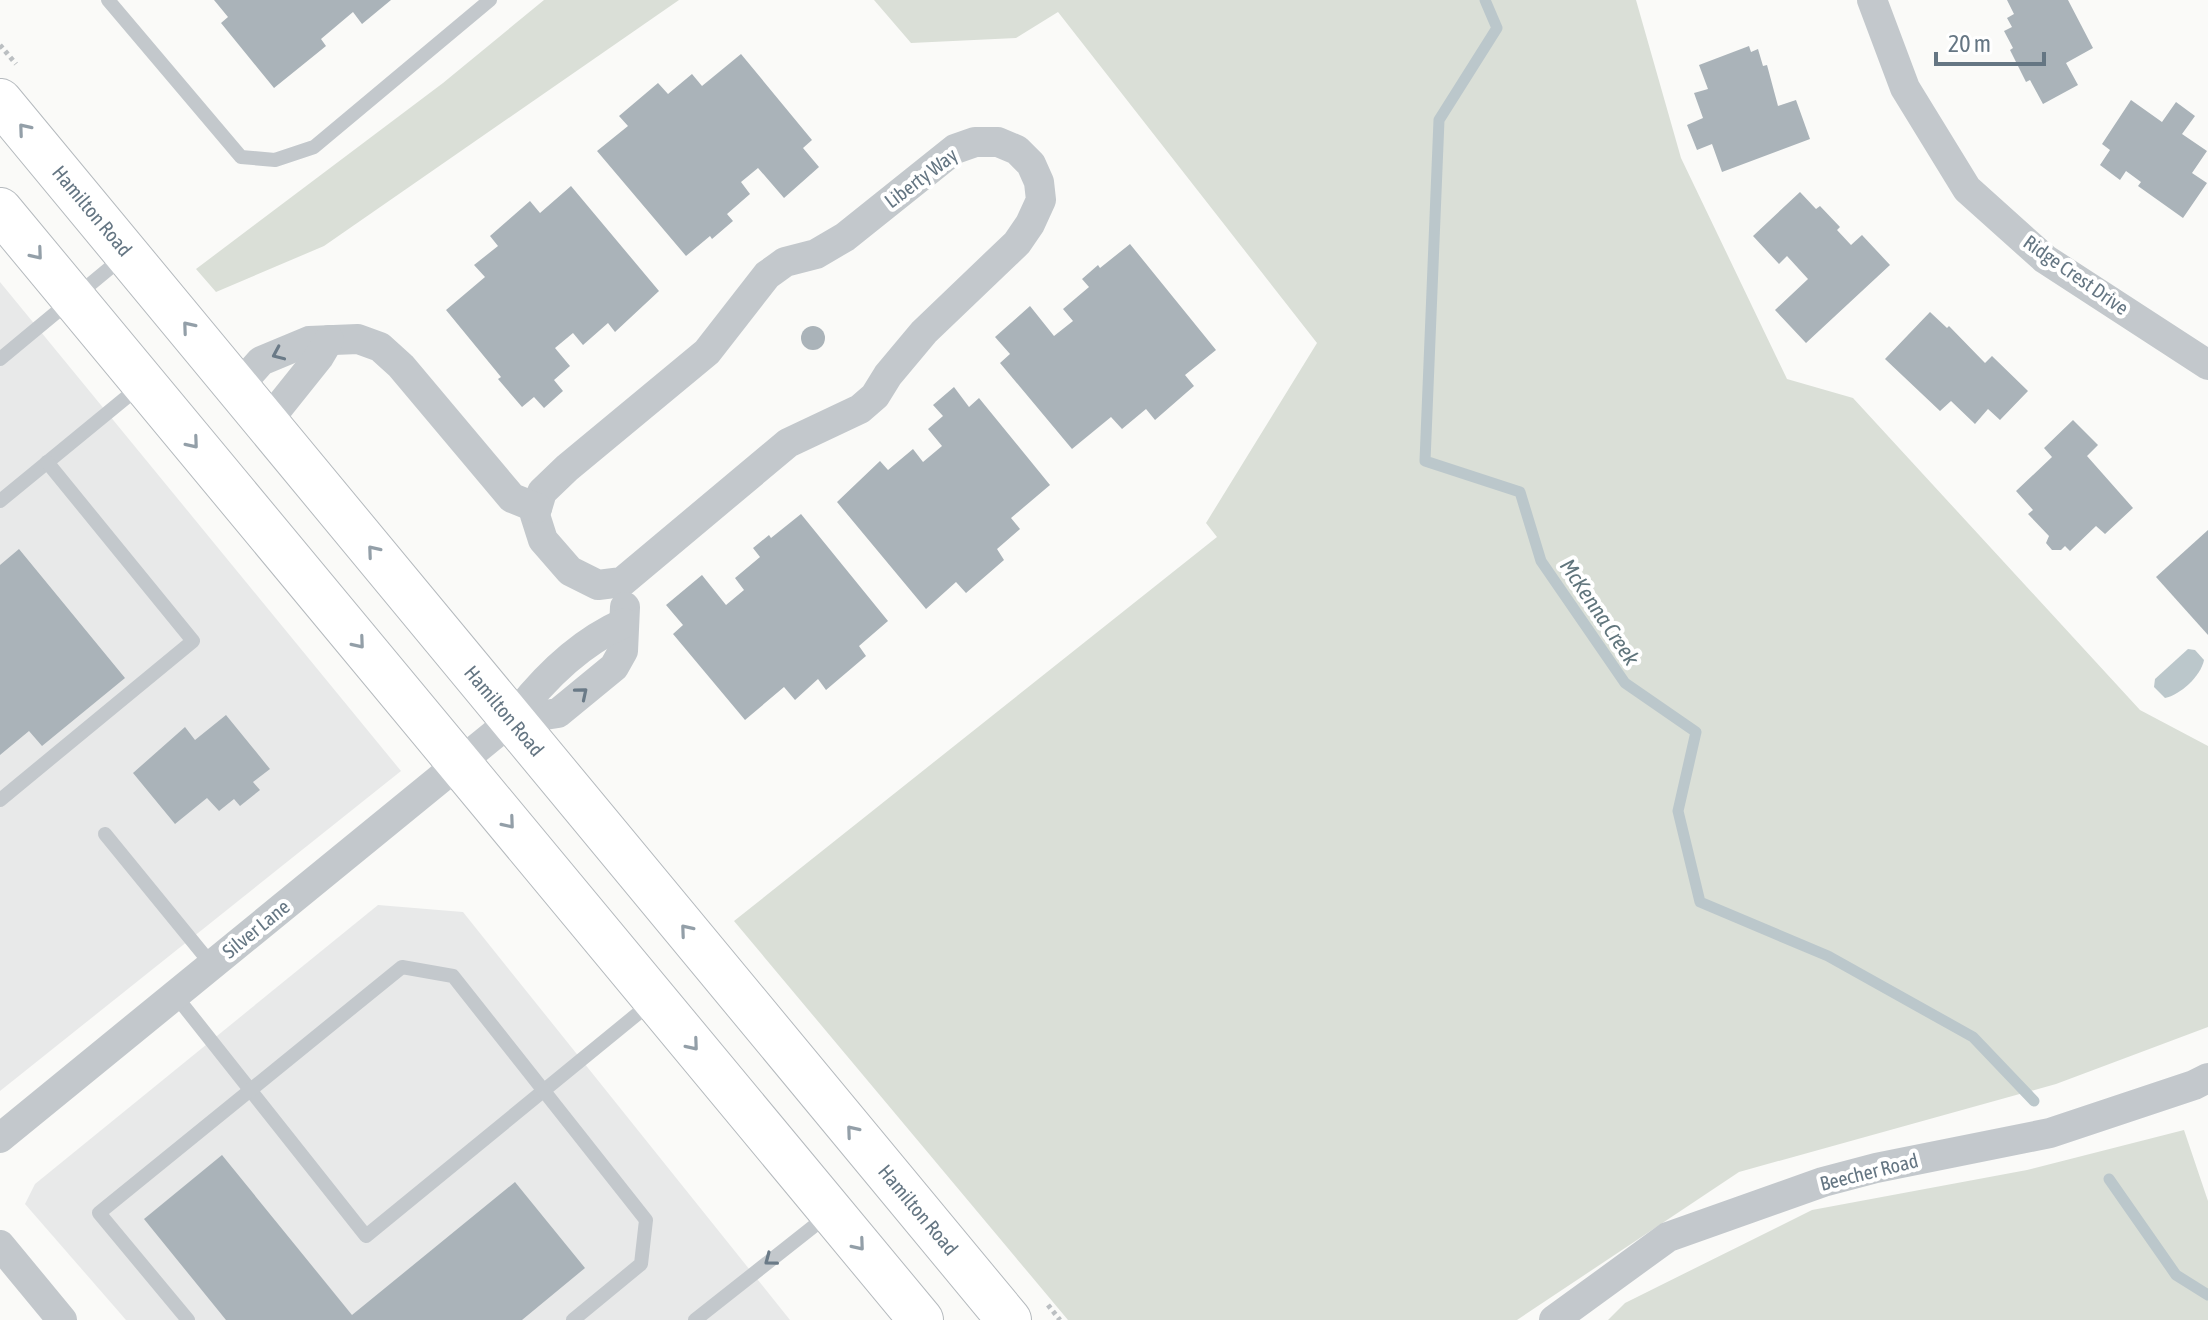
<svg xmlns="http://www.w3.org/2000/svg" width="2208" height="1320" font-family="'Asap Condensed',sans-serif">
  <style>
    .built { fill: #e8e9e9 }
    .green { fill: #dadfd7 }
    .water { fill: #bbc7cb }
    .lines { fill: none; stroke-linecap: round; stroke-linejoin: round }
    .stream { stroke: #bbc7cb; stroke-width: 11 }
    .building { fill: #aab3b9 }
    .primary-casing { stroke: #b5babe; stroke-width: 46 }
    .path { stroke: #bbbfc2; stroke-width: 5; stroke-dasharray: 4 4; stroke-linecap: butt }
    .lane { stroke: #c3c8cc; stroke-width: 14 }
    .street { stroke: #c3c8cc; stroke-width: 30 }
    .primary { stroke: #fff; stroke-width: 44 }
    .oneway { stroke: #939fa8 }
    .oneway2 { stroke: #6a7a87 }
    .labels { text-anchor: middle; stroke-width: 8; stroke-linejoin: round; paint-order: stroke }
    .street-label { font-size: 20px; fill: #657683; stroke: #fff }
    .water-label { font-size: 22px; font-style: italic; fill: #60757c; stroke: #fff }
  </style>
  <rect width="100%" height="100%" fill="#fafaf8"/>
  <g class="built">
    <path d="M 0,282 L 401,771 L 0,1091 Z"/>
    <path d="M 378,905 L 463,912 L 790,1320 L 126,1320 L 25,1204 L 35,1184 Z"/>
  </g>
  <g class="green">
    <path d="M 544,0 L 679,0 L 324,246 L 216,292 L 196,269 L 443,83 Z"/>
    <path d="M 874,0 L 1636,0 L 1681,158 L 1787,379 L 1853,398 L 2140,710 L 2208,746 L 2208,1027 L 2056,1084 L 1739,1172 L 1517,1320 L 1068,1320 L 734,921 L 1217,537 L 1206,523 L 1317,343 L 1058,12 L 1016,38 L 911,43 Z"/>
    <path d="M 2184,1130 L 2208,1201 L 2208,1320 L 1608,1320 L 1625,1303 L 1812,1210 L 2027,1170 Z"/>
  </g>
  <path class="water" d="M 2188,649 L 2195,650 L 2204,660 C 2201,676 2180,695 2165,698 L 2154,687 L 2155,679 Z"/>
  <g class="lines">
    <g class="stream">
      <path d="M 1485,0 L 1497,28 L 1439,120 L 1425,461 L 1520,492 L 1541,561 L 1625,683 L 1696,732 L 1678,811 L 1700,902 L 1828,956 L 1973,1037 L 2034,1101"/>
      <path d="M 2109,1179 L 2176,1275 L 2208,1295"/>
    </g>
  </g>
  <g class="building">
    <path d="M 214,0 L 391,0 L 362,24 L 353,12 L 321,39 L 326,46 L 274,88 L 221,23 L 228,17 Z"/>
    <path d="M 2007,0 L 2068,0 L 2093,48 L 2066,63 L 2078,85 L 2043,104 L 2030,80 L 2026,82 L 2010,50 L 2013,48 L 2004,31 L 2012,27 L 2007,18 L 2014,14 Z"/>
    <path d="M 1749,46 L 1751,52 L 1758,49 L 1763,66 L 1767,65 L 1778,106 L 1796,100 L 1810,139 L 1722,172 L 1712,144 L 1697,150 L 1687,125 L 1703,118 L 1694,93 L 1708,89 L 1699,65 Z"/>
    <path d="M 741,54 L 812,140 L 803,148 L 819,167 L 784,198 L 758,168 L 741,182 L 750,194 L 727,214 L 733,221 L 712,239 L 710,236 L 686,256 L 597,151 L 628,126 L 619,116 L 658,83 L 668,94 L 692,74 L 702,86 Z"/>
    <path d="M 2131,100 L 2162,122 L 2176,102 L 2195,116 L 2182,134 L 2207,151 L 2192,173 L 2207,183 L 2183,218 L 2138,186 L 2141,182 L 2126,171 L 2120,180 L 2100,165 L 2110,150 L 2102,144 Z"/>
    <path d="M 571,186 L 659,291 L 615,332 L 608,323 L 583,345 L 573,333 L 555,348 L 570,366 L 554,380 L 563,391 L 544,408 L 534,397 L 522,407 L 498,379 L 501,377 L 446,310 L 485,277 L 474,265 L 498,246 L 490,236 L 530,201 L 540,213 Z"/>
    <path d="M 1800,192 L 1816,209 L 1820,206 L 1840,227 L 1837,230 L 1851,245 L 1862,235 L 1890,265 L 1806,343 L 1775,310 L 1808,279 L 1787,256 L 1779,264 L 1753,236 Z"/>
    <path d="M 1130,244 L 1216,350 L 1185,375 L 1194,386 L 1155,420 L 1146,409 L 1122,429 L 1111,417 L 1072,449 L 1000,363 L 1010,354 L 995,337 L 1030,306 L 1054,336 L 1073,321 L 1063,309 L 1089,287 L 1082,279 L 1098,265 L 1100,268 Z"/>
    <path d="M 1930,312 L 1947,328 L 1949,326 L 1985,363 L 1992,356 L 2028,391 L 2000,420 L 1988,409 L 1975,424 L 1951,401 L 1940,411 L 1885,359 Z"/>
    <circle cx="813" cy="338" r="12"/>
    <path d="M 954,387 L 969,407 L 979,398 L 1050,485 L 1011,518 L 1020,529 L 997,549 L 1004,560 L 966,593 L 956,582 L 926,609 L 837,502 L 880,461 L 888,470 L 913,449 L 923,462 L 942,446 L 928,429 L 943,416 L 933,405 Z"/>
    <path d="M 2073,420 L 2098,445 L 2087,456 L 2133,508 L 2105,534 L 2096,526 L 2070,551 L 2065,546 L 2061,550 L 2052,550 L 2046,543 L 2049,536 L 2028,514 L 2033,510 L 2016,491 L 2052,457 L 2044,448 Z"/>
    <path d="M 801,514 L 888,621 L 859,646 L 866,656 L 826,690 L 818,679 L 795,700 L 784,687 L 745,720 L 673,634 L 683,625 L 666,605 L 702,575 L 726,605 L 744,590 L 735,578 L 760,557 L 753,548 L 769,535 L 771,538 Z"/>
    <path d="M 2208,530 L 2208,635 L 2156,577 Z"/>
    <path d="M 19,549 L 125,678 L 42,746 L 29,731 L 0,755 L 0,565 Z"/>
    <path d="M 226,715 L 270,769 L 253,782 L 260,790 L 240,806 L 234,799 L 219,811 L 207,798 L 175,824 L 133,773 L 185,727 L 195,740 Z"/>
    <path d="M 222,1155 L 352,1315 L 515,1182 L 585,1268 L 522,1320 L 226,1320 L 144,1219 Z"/>
  </g>
  <g class="lines">
    <defs>
      <g id="primary">
        <path d="M 0,101 L 1009,1320"/>
        <path d="M 0,210 L 921,1320"/>
      </g>
    </defs>
    <use href="#primary" class="primary-casing"/>
    <g class="path">
      <path d="M 0,45 L 16,64"/>
      <path d="M 1048,1305 L 1060,1320"/>
    </g>
    <g class="lane">
      <path d="M 108,0 L 241,157 L 275,160 L 314,147 L 490,0"/>
      <path d="M 0,359 L 123,257"/>
      <path d="M 0,501 L 139,387"/>
      <path d="M 0,800 L 193,641 L 47,462"/>
      <path d="M 105,834 L 212,965"/>
      <path d="M 175,995 L 366,1236 L 652,1002"/>
      <path d="M 188,1320 L 99,1213 L 402,967 L 453,976 L 646,1220 L 641,1264 L 573,1320"/>
      <path d="M 695,1320 L 828,1215"/>
    </g>
    <g class="street">
      <path d="M 1872,0 L 1905,88 L 1967,189 L 2045,259 L 2208,365"/>
      <path d="M 975,142 L 998,142 L 1017,150 L 1031,164 L 1039,182 L 1041,200 L 1030,224 L 1017,243 L 924,332 L 888,375 L 875,396 L 860,409 L 788,443 L 622,582 L 598,585 L 570,571 L 543,540 L 535,515 L 542,492 L 567,468 L 707,352 L 767,275 L 785,262 L 816,254 L 845,237 L 955,149 Z"/>
      <path d="M 238,387 L 261,361 L 309,341 L 358,339 L 380,347 L 401,366 L 512,498 L 537,508"/>
      <path d="M 267,422 L 319,357 L 329,340"/>
      <path d="M 512,720 L 558,713 L 614,667 L 623,651 L 625,607"/>
      <path d="M 0,1138 L 512,720 C 541,681 579,643 624,623"/>
      <path d="M 0,1245 L 62,1320"/>
      <path d="M 1554,1320 L 1668,1237 L 1823,1182 L 1876,1168 L 2050,1133 L 2194,1085 L 2208,1078"/>
    </g>
    <use href="#primary" class="primary"/>
  </g>
  <defs><path id="oneway-chevron" d="M-2-3.5L2.5 0L-2 3.5" fill="none" stroke-width="1.6" stroke-linecap="round" stroke-linejoin="round" transform="scale(2)"/></defs>
  <g class="oneway">
    <use href="#oneway-chevron" transform="translate(24 129) rotate(-130)"/>
    <use href="#oneway-chevron" transform="translate(37 254) rotate(50)"/>
    <use href="#oneway-chevron" transform="translate(188 327) rotate(-130)"/>
    <use href="#oneway-chevron" transform="translate(193 443) rotate(50)"/>
    <use href="#oneway-chevron" transform="translate(373 551) rotate(-130)"/>
    <use href="#oneway-chevron" transform="translate(359 643) rotate(50)"/>
    <use href="#oneway-chevron" transform="translate(509 823) rotate(50)"/>
    <use href="#oneway-chevron" transform="translate(686 930) rotate(-130)"/>
    <use href="#oneway-chevron" transform="translate(693 1045) rotate(50)"/>
    <use href="#oneway-chevron" transform="translate(852 1131) rotate(-130)"/>
    <use href="#oneway-chevron" transform="translate(859 1245) rotate(50)"/>
  </g>
  <g class="oneway2">
    <use href="#oneway-chevron" transform="translate(278 354) rotate(156)"/>
    <use href="#oneway-chevron" transform="translate(582 693) rotate(-40)"/>
    <use href="#oneway-chevron" transform="translate(770 1260) rotate(143)"/>
  </g>
  <g class="labels">
    <g class="street-label">
      <text transform="translate(921 178) rotate(-37)" y="7">Liberty Way</text>
      <text transform="translate(92 211) rotate(50)" y="7">Hamilton Road</text>
      <text transform="translate(2076 275) rotate(35)" y="7">Ridge Crest Drive</text>
      <text transform="translate(504 711) rotate(50)" y="7">Hamilton Road</text>
      <text transform="translate(256 929) rotate(-39)" y="7">Silver Lane</text>
      <text transform="translate(1869 1172) rotate(-14)" y="7">Beecher Road</text>
      <text transform="translate(918 1210) rotate(50)" y="7">Hamilton Road</text>
    </g>
    <g class="water-label">
      <text transform="translate(1600 612) rotate(56)" y="8">McKenna Creek</text>
    </g>
  </g>
  <path d="M1936 52v12h108v-12" fill="none" stroke="#657683" stroke-width="4"/>
  <text x="1948" y="52" font-size="24" fill="#657683" stroke="#ffffff" stroke-width="6" paint-order="stroke">20 m</text>
</svg>
